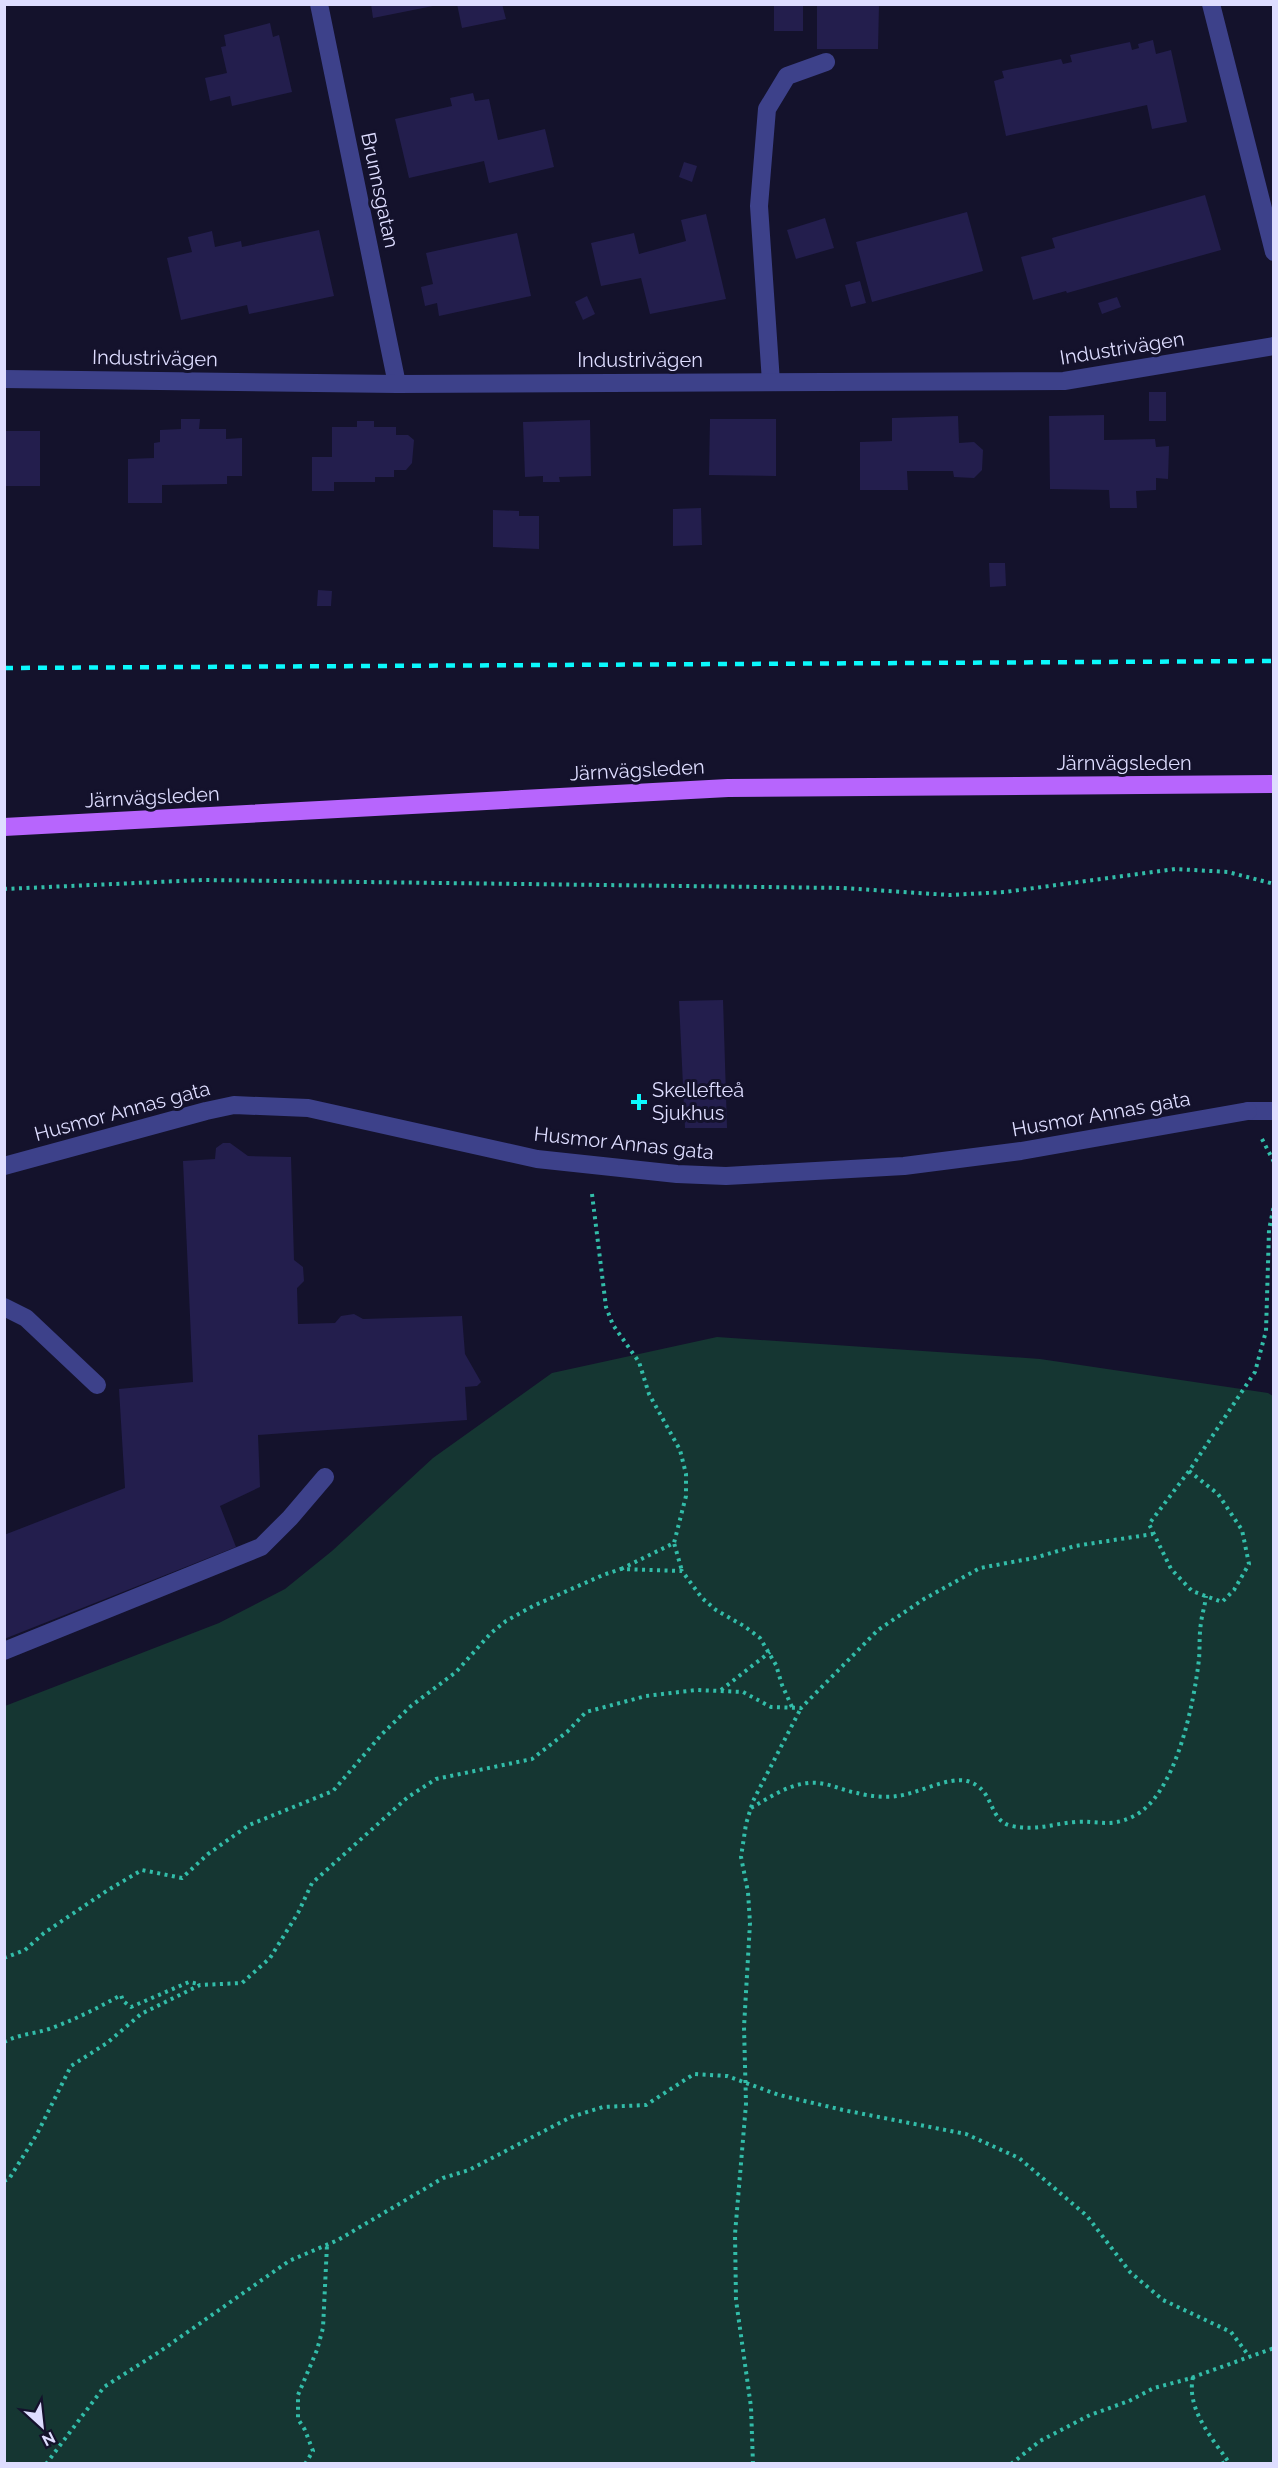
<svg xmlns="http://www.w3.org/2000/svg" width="1278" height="2468" font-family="Raleway,sans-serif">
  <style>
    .green { fill: #153632 }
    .building { fill: #231e4d }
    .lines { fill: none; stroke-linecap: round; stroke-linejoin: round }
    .path { stroke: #32bda9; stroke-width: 4; stroke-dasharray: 3 4.5; stroke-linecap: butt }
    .lane { stroke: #3d418a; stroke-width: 18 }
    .street { stroke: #3d418a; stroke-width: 18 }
    .primary { stroke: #b765fd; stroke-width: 18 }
    .rail { stroke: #0bf9fd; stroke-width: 4.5; stroke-dasharray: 9 8; stroke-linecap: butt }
    .poi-dot { fill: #0bf9fd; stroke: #14122c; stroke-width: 2 }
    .labels { text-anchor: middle; stroke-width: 6; stroke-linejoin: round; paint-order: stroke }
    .street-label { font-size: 20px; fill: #deddff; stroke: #14122c }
    .poi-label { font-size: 20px; fill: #deddff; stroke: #14122c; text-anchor: start }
  </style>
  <rect width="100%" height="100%" fill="#14122c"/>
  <path class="green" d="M 717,1337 L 1040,1359 L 1268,1393 L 1273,1396 L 1273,2463 L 5,2463 L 5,1706 L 219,1623 L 285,1589 L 332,1551 L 433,1458 L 552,1373 Z"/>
  <g class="building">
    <path d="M 371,4 L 433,4 L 433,6 L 373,18 Z"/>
    <path d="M 457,4 L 502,4 L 506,19 L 462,28 Z"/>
    <rect x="774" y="4" width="29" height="27"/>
    <path d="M 817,4 L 879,4 L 878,49 L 817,49 Z"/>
    <path d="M 270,23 L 273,37 L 279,35 L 292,92 L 232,106 L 230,96 L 210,101 L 205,78 L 227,73 L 221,47 L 226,46 L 224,35 Z"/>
    <path d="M 1153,40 L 1156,54 L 1171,50 L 1187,122 L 1152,129 L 1147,105 L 1006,136 L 994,81 L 1004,78 L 1002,71 L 1061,59 L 1063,64 L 1072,62 L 1070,55 L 1130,42 L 1132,50 L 1139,48 L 1138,44 Z"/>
    <path d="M 473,93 L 475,101 L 489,99 L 498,140 L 545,129 L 554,167 L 489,183 L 484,161 L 409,178 L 395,119 L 452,106 L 450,98 Z"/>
    <path d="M 684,162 L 697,166 L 692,182 L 679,177 Z"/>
    <path d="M 1205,195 L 1221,250 L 1067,293 L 1066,291 L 1033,300 L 1021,257 L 1055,248 L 1052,238 Z"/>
    <path d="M 967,212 L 983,271 L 872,302 L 856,242 Z"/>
    <path d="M 706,214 L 726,299 L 650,314 L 641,278 L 601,286 L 591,243 L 634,233 L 639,254 L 686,241 L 681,220 Z"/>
    <path d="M 825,218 L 834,248 L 796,259 L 787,230 Z"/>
    <path d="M 319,230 L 334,296 L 249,314 L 247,305 L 181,320 L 167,258 L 192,252 L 188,237 L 212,231 L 215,247 L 241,241 L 242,247 Z"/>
    <path d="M 517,233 L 531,296 L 439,316 L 437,303 L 425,306 L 421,287 L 433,284 L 426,253 Z"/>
    <path d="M 860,281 L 866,303 L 851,307 L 845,285 Z"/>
    <path d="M 587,296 L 595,314 L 583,320 L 575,302 Z"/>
    <path d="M 1117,297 L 1121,307 L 1102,314 L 1098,303 Z"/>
    <rect x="1149" y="392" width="17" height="29"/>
    <path d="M 1104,415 L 1104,440 L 1155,439 L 1156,447 L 1169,446 L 1168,479 L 1156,478 L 1156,490 L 1136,491 L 1137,508 L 1110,508 L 1109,490 L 1050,489 L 1049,416 Z"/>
    <path d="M 958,416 L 959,443 L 974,442 L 983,450 L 982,470 L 974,478 L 954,477 L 953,471 L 907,471 L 908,490 L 860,490 L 860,442 L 892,441 L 892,418 Z"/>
    <path d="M 181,419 L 200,419 L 199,429 L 226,429 L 226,439 L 242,438 L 242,476 L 227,476 L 227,484 L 162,485 L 162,503 L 128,503 L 128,459 L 154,458 L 154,443 L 160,442 L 160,430 L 181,429 Z"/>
    <path d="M 710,419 L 776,419 L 776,476 L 709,475 Z"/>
    <path d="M 590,420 L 591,476 L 559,477 L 560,482 L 543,482 L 543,476 L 525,477 L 523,422 Z"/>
    <path d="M 357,421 L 374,421 L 374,427 L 396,427 L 396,435 L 408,435 L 414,440 L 412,463 L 406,470 L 394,470 L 394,477 L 375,477 L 375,482 L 334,482 L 334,491 L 312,491 L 312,457 L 332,457 L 332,427 L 357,427 Z"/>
    <rect x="4" y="431" width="36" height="55"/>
    <path d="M 701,508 L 702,545 L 673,546 L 673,509 Z"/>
    <path d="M 493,510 L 519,511 L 519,516 L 539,516 L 539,549 L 493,547 Z"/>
    <path d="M 989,563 L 1005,563 L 1006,586 L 990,587 Z"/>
    <path d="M 318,590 L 332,591 L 331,606 L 317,606 Z"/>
    <path d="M 723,1000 L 727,1128 L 685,1128 L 679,1001 Z"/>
    <path d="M 223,1143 L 230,1143 L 248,1156 L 291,1157 L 294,1260 L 303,1267 L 304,1281 L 297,1288 L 298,1324 L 335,1323 L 341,1316 L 354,1314 L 363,1319 L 462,1316 L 465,1354 L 481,1382 L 477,1386 L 465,1387 L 467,1420 L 258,1435 L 260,1487 L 220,1506 L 236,1547 L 4,1639 L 4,1535 L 125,1488 L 119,1389 L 193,1382 L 183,1161 L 215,1159 L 216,1148 Z"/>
  </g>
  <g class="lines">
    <g class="path">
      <path d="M 4,889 L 202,880 L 842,888 L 950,895 L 1005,892 L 1175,869 L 1228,872 L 1274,884"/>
      <path d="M 1262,1139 L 1274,1162"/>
      <path d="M 592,1194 L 606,1307 L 613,1325 L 639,1362 L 649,1394 L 680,1450 L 686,1474 L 686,1496 L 674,1543"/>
      <path d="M 1189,1471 L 1218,1494 L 1242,1530 L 1249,1564 L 1234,1590 L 1222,1602 L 1192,1591 L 1171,1569 L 1149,1524 L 1189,1471 L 1255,1372 L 1266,1331 L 1269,1230 L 1274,1205"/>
      <path d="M 621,1569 L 674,1543 L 682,1571"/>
      <path d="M 721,1690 L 770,1652"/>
      <path d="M 751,1808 C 769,1798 787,1785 808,1783 C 826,1781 840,1790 857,1793 C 868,1796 885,1798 897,1796 C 917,1794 949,1776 967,1781 C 996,1789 987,1821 1012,1826 C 1037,1831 1051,1824 1075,1822 C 1096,1820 1109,1828 1132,1817 C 1176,1797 1194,1703 1199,1659 C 1200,1647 1199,1635 1201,1623 C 1202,1614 1205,1606 1206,1596"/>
      <path d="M 4,1958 L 25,1950 L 44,1933 L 108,1890 L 142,1870 L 182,1878 L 208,1854 L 249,1825 L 333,1791 L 382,1734 L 411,1706 L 456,1672 L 491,1633 L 506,1621 L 533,1606 L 603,1575 L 621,1569 L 682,1571 L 702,1598 L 716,1610 L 744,1626 L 760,1638 L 776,1665 L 782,1685 L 792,1707"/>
      <path d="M 4,2042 C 19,2034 34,2034 49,2029 C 74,2020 98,2008 121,1995 L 123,2001 L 131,2007 L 189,1982 L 199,1984"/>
      <path d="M 4,2181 L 9,2179 L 37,2134 L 71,2066 L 107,2043 L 141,2014 L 200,1985 L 242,1983 L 270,1958 L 298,1913 L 312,1883 L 408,1797 L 436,1779 L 532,1759 L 567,1732 L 586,1712 L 646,1696 L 696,1690 L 743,1692 L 771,1707 L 801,1708 L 878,1630 L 924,1599 L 980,1568 L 1034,1558 L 1075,1546 L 1153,1534"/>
      <path d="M 1193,2377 C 1186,2408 1211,2437 1228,2461 L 1221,2464"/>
      <path d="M 46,2464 L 104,2387 L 159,2352 L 289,2261 L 338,2240 L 443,2178 L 469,2170 L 571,2117 L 603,2107 L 646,2105 L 694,2074 L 727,2076 L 779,2095 L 843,2110 L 966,2134 L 1019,2158 L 1087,2216 L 1130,2272 L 1163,2300 L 1231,2332 L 1249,2356"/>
      <path d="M 305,2464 L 313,2451 L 305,2430 L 298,2419 L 298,2395 L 317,2350 L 323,2328 L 327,2245"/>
      <path d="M 753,2464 L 751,2407 L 736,2300 L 735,2234 L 746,2104 L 744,2027 L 750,1923 L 748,1892 L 741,1857 L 746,1824 L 753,1801 L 801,1708"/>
      <path d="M 1011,2464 L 1040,2441 L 1090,2415 L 1129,2401 L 1154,2388 L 1188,2379 L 1274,2348"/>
    </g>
    <g class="lane">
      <path d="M 771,382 L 759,206 L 767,109 L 787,76 L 826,62"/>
      <path d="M 1248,1111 L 1274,1111"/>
      <path d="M 4,1307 L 26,1318 L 97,1385"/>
      <path d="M 4,1651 L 261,1547 L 290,1518 L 325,1477"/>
    </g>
    <g class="street">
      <path d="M 319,4 L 397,384"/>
      <path d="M 1211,4 L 1274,252"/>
      <path d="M 4,379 L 397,384 L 1064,381 L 1274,346"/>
      <path d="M 4,1166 L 206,1111 L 234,1105 L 308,1108 L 537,1159 L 677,1174 L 726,1176 L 904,1166 L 1021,1151 L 1248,1111"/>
    </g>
    <path class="primary" d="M 4,827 L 728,788 L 1274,784"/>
    <path class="rail" d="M 4,668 L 1274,661"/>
  </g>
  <path class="poi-dot" d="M636 1093h6v6h6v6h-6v6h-6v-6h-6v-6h6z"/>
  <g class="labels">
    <g class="street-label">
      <text transform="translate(380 190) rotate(78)" y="7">Brunnsgatan</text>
      <text transform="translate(1122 348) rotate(-9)" y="7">Industrivägen</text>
      <text transform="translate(155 358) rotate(1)" y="7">Industrivägen</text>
      <text x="640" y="367">Industrivägen</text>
      <text x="1124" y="770">Järnvägsleden</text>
      <text transform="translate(637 770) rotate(-3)" y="7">Järnvägsleden</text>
      <text transform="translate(152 797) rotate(-3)" y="7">Järnvägsleden</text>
      <text transform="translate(122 1111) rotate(-15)" y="7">Husmor Annas gata</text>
      <text transform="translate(1101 1114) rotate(-10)" y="7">Husmor Annas gata</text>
      <text transform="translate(624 1143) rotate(6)" y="7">Husmor Annas gata</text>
    </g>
    <g class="poi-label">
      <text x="652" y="1097">Skellefteå<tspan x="652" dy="23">Sjukhus</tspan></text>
    </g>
  </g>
  <rect width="1278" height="2468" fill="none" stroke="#deddff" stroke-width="12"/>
  <g transform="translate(42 2426) rotate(153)" stroke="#14122c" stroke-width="4.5" paint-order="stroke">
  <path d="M0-4.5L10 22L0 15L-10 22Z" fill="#deddff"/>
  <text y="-9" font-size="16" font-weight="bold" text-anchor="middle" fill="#deddff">N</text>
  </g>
</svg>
